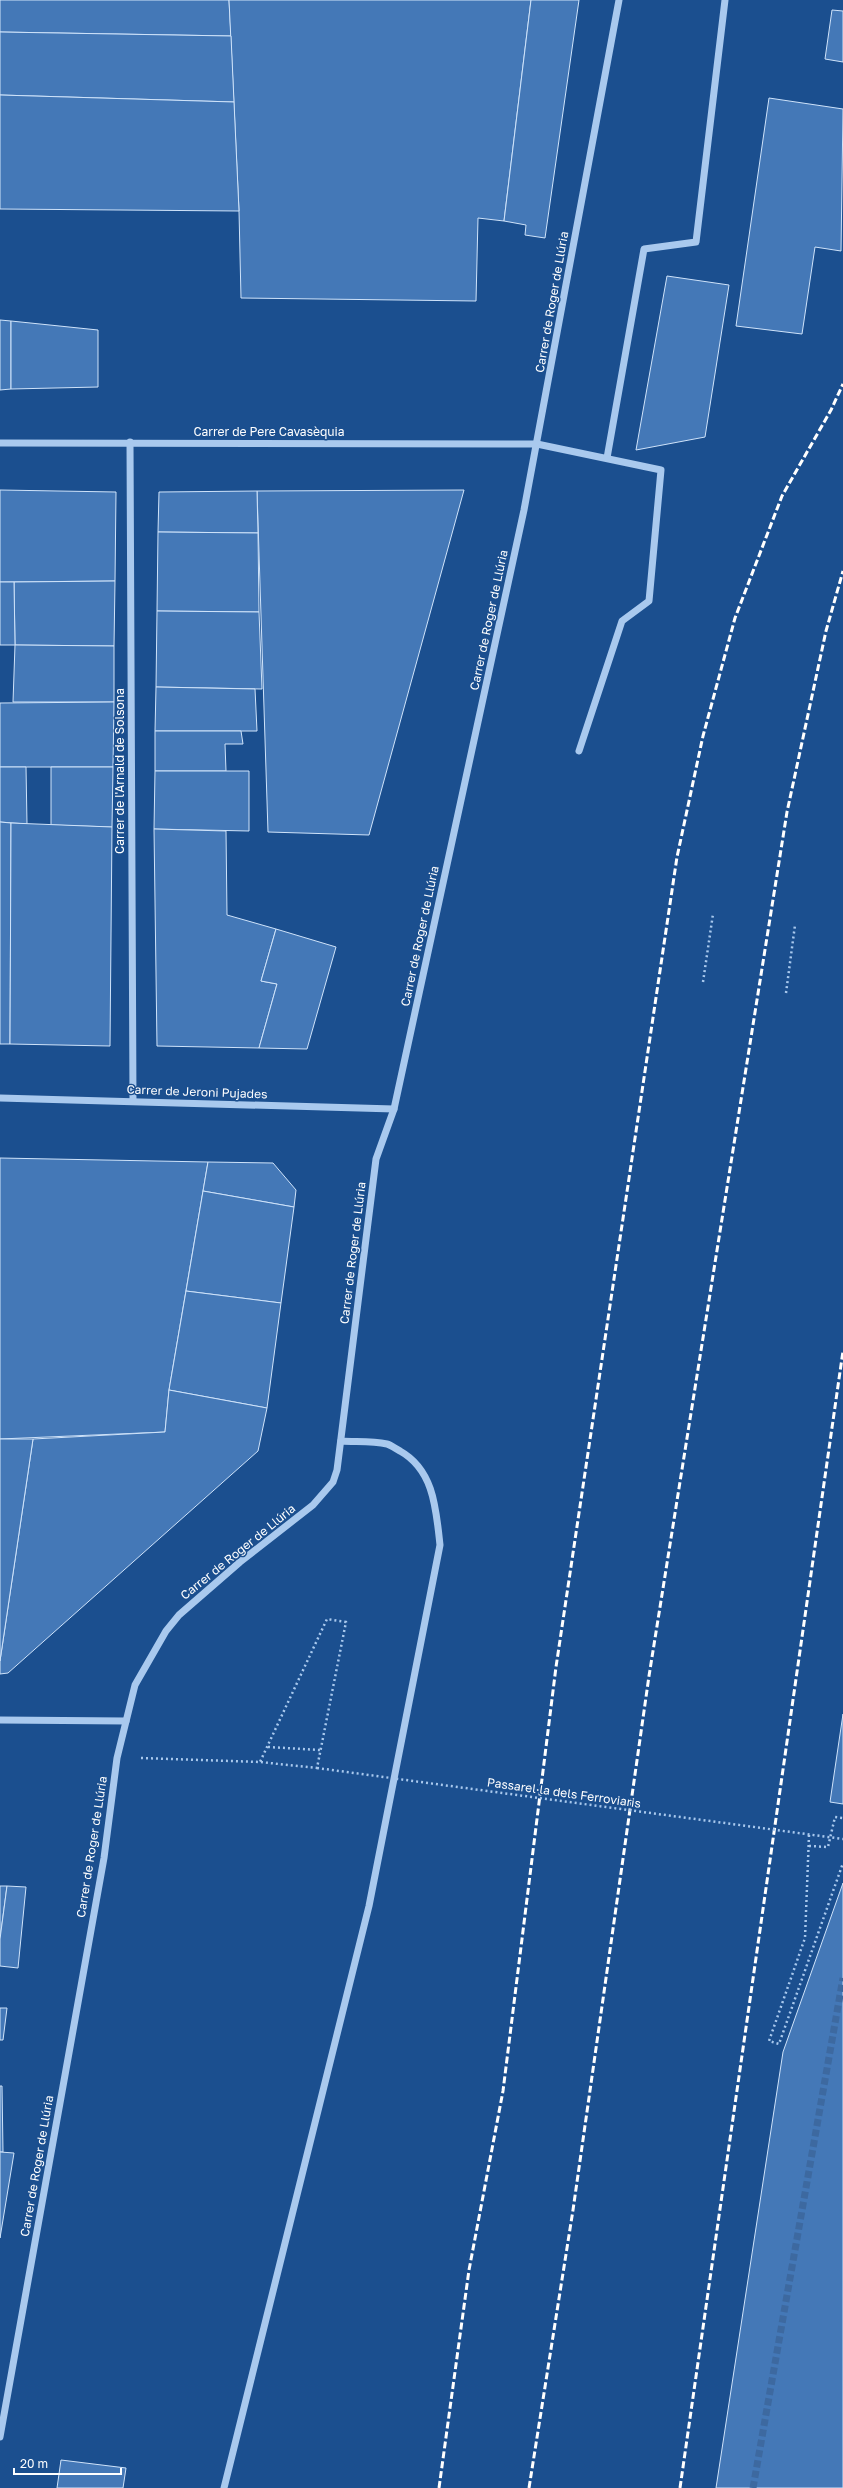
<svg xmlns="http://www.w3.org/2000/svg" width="843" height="2488" font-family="'Golos Text',sans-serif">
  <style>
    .building { fill: #4478b7; stroke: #cfe3fa }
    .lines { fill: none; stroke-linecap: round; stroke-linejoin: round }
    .minor-tunnel { stroke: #3d69a0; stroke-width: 7; stroke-dasharray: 7 3.5; stroke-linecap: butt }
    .path { stroke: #a9c9ee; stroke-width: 2.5; stroke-dasharray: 2 3; stroke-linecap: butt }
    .minor { stroke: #a9c9ee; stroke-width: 7 }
    .rail { stroke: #fff; stroke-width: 3; stroke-dasharray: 7 3; stroke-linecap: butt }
    .path-bridge { stroke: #a9c9ee; stroke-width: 2.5; stroke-dasharray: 2 3; stroke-linecap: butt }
    .labels { text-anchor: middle; stroke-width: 3; stroke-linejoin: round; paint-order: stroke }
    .street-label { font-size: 12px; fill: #fff; stroke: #1b4f8f }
  </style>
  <rect width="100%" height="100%" fill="#1b4f8f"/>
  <g class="building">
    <path d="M 0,0 L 229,0 L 231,36 L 0,32 Z"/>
    <path d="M 229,0 L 531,0 L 504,221 L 478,218 L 476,301 L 241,298 L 239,211 Z"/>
    <path d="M 531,0 L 579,0 L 545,238 L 525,235 L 526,225 L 504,221 Z"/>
    <path d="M 832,10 L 843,11 L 843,62 L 825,59 Z"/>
    <path d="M 0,32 L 231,36 L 234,102 L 0,95 Z"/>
    <path d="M 0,95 L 234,102 L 239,211 L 0,209 Z"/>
    <path d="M 769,98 L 843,109 L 841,251 L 815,247 L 802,334 L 736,326 Z"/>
    <path d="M 667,276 L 729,285 L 705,437 L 636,450 Z"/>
    <path d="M 0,320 L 11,321 L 11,389 L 0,390 Z"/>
    <path d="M 11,321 L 98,330 L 98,387 L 11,389 Z"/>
    <path d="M 0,490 L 116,492 L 115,581 L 0,582 Z"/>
    <path d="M 464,490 L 369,835 L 268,832 L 257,491 Z"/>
    <path d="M 257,491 L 258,533 L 158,532 L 159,492 Z"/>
    <path d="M 158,532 L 258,533 L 259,612 L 157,611 Z"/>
    <path d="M 115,581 L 114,646 L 15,645 L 14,582 Z"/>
    <path d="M 0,582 L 14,582 L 15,645 L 0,645 Z"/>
    <path d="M 157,611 L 259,612 L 262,689 L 156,687 Z"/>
    <path d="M 15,645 L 114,646 L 114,702 L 13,702 Z"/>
    <path d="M 156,687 L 255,689 L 257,731 L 155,731 Z"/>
    <path d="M 114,702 L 113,767 L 0,767 L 0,703 Z"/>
    <path d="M 155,731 L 241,731 L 243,744 L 225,744 L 226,771 L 155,771 Z"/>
    <path d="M 0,767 L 26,767 L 27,824 L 0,822 Z"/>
    <path d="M 51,767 L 113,767 L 112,827 L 51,825 Z"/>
    <path d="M 155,771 L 249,771 L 249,831 L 154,829 Z"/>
    <path d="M 0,822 L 11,823 L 10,1044 L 0,1044 Z"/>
    <path d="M 11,823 L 112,827 L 110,1046 L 10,1044 Z"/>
    <path d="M 154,829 L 226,831 L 227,915 L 276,929 L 261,981 L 277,984 L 259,1048 L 157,1046 Z"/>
    <path d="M 276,929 L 336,947 L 307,1049 L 259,1048 L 277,984 L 261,981 Z"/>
    <path d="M 0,1158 L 208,1162 L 169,1390 L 165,1432 L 0,1439 Z"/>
    <path d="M 208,1162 L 273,1163 L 296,1190 L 294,1207 L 203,1191 Z"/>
    <path d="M 203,1191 L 294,1207 L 281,1303 L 186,1291 Z"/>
    <path d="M 186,1291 L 281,1303 L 267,1408 L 169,1390 Z"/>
    <path d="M 169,1390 L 267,1408 L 258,1451 L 8,1673 L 0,1674 L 0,1661 L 33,1439 L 165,1432 Z"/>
    <path d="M 0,1439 L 33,1439 L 0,1661 Z"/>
    <path d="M 843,1714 L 843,1804 L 830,1802 Z"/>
    <path d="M 843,1883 L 843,2488 L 716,2488 L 783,2052 Z"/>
    <path d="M 0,1886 L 7,1886 L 0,1939 Z"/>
    <path d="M 7,1886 L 26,1887 L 18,1968 L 0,1966 L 0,1939 Z"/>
    <path d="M 0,2008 L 7,2008 L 3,2040 L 0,2040 Z"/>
    <path d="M 0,2086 L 2,2086 L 3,2152 L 0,2152 Z"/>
    <path d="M 0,2152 L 14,2153 L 0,2238 Z"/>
    <path d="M 61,2460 L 126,2468 L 123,2488 L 57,2488 Z"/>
  </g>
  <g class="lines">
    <path class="minor-tunnel" d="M 753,2488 L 843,1978"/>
    <g class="path">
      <path d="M 703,982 L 713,914"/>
      <path d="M 786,993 L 795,925"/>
      <path d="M 268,1747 L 320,1750"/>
      <path d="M 141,1758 L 260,1762 L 317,1768 L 346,1622 L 327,1619 L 260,1762"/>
      <path d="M 809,1835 L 805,1938 L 769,2041 L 779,2044 L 843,1863"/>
      <path d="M 809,1846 L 828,1847 L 835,1817 L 843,1818"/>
    </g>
    <g class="minor">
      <path d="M 130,442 L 133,1101"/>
      <path d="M 0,443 L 537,444 L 661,470 L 649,601 L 622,621 L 579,751"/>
      <path d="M 607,458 L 644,249 L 696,242 L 725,0"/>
      <path d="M 0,1098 L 394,1109"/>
      <path d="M 0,1720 L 126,1721"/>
      <path d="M 0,2437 L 104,1858 L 117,1758 L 135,1685 L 166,1631 L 179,1615 L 240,1562 L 313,1505 L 333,1482 L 337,1470 L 376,1159 L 394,1109 L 524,510 L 619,0"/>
      <path d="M 224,2488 L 369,1906 L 440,1545 C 436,1509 434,1470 400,1451 C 396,1449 391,1445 387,1444 C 372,1441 356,1442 341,1441"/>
    </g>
    <g class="rail">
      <path d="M 439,2488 L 469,2270 L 503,2091 L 556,1667 L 677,857 L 703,736 L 735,618 L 782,496 L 831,410 L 843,384"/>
      <path d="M 529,2488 L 573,2210 L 649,1676 L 787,812 L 826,631 L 843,571"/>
      <path d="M 680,2488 L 843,1351"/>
    </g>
    <path class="path-bridge" d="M 317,1768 L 843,1839"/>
  </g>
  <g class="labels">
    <g class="street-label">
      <text transform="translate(552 302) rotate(-80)" y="4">Carrer de Roger de Llúria</text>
      <text x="269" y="436">Carrer de Pere Cavasèquia</text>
      <text transform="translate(489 620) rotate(-78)" y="4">Carrer de Roger de Llúria</text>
      <text transform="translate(120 771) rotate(-90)" y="4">Carrer de l'Arnald de Solsona</text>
      <text transform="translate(420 936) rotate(-78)" y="4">Carrer de Roger de Llúria</text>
      <text transform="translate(197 1092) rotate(2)" y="4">Carrer de Jeroni Pujades</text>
      <text transform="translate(353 1253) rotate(-83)" y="4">Carrer de Roger de Llúria</text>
      <text transform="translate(238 1552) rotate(-39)" y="4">Carrer de Roger de Llúria</text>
      <text transform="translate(564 1793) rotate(8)" y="4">Passarel·la dels Ferroviaris</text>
      <text transform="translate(92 1847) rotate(-81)" y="4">Carrer de Roger de Llúria</text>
      <text transform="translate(37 2166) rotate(-80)" y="4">Carrer de Roger de Llúria</text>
    </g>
  </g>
  <path d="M14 2468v6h107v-6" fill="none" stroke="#ffffff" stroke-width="2"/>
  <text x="20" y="2468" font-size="12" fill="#ffffff" stroke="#1b4f8f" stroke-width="3" paint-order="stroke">20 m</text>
</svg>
